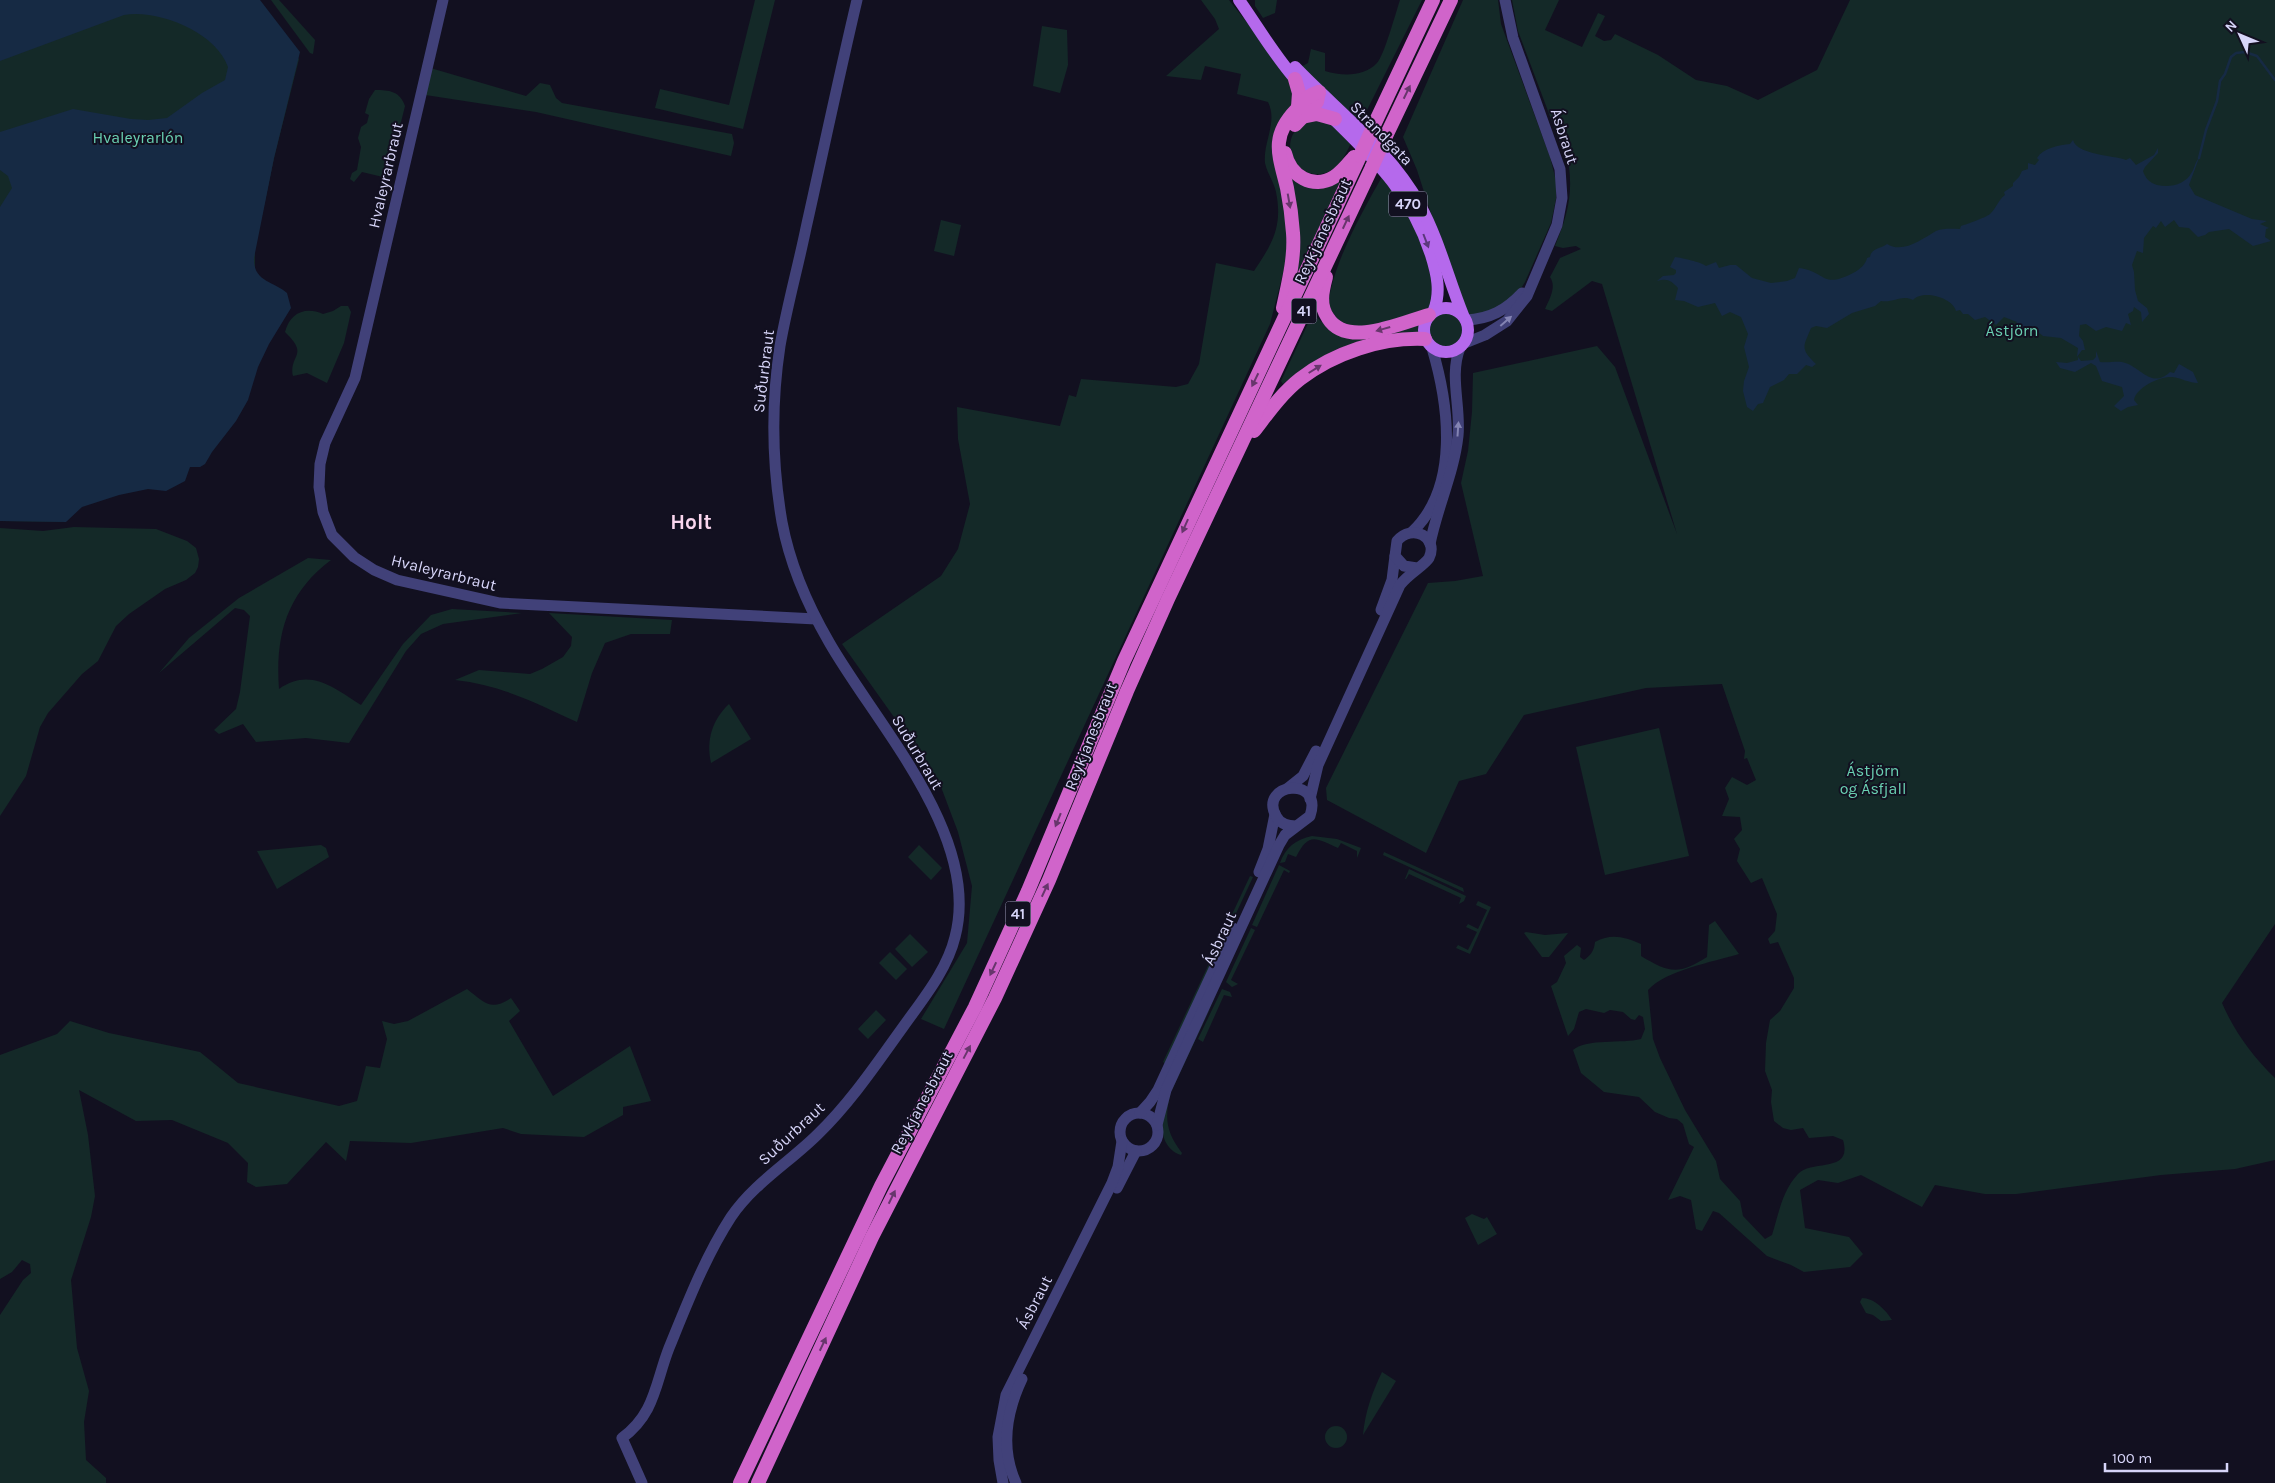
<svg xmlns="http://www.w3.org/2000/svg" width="2275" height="1483" font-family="Karla,sans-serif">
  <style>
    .green { fill: #142928 }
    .water { fill: #162a44 }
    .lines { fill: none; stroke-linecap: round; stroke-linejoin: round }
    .stream { stroke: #162a44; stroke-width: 2.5 }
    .tertiary { stroke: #414179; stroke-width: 11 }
    .primary { stroke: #b569ec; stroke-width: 12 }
    .trunk { stroke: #d064ca; stroke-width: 14 }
    .trunk-bridge { stroke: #d064ca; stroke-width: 14 }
    .oneway { fill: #67366c }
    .oneway2 { fill: #5b387c }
    .oneway3 { fill: #8484b3 }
    .labels { text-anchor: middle; stroke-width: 4; stroke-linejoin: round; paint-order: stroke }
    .shield { fill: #121020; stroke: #9c9ab8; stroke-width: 1 }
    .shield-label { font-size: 15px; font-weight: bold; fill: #d7d5f9 }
    .street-label { font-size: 16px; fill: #d7d5f9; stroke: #121020 }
    .park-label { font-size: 16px; fill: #6ad0b2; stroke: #121020 }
    .district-label { font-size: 21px; font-weight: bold; fill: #fad6ee; stroke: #121020 }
  </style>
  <rect width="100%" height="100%" fill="#121020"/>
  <g class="green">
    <path d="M 0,0 L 236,0 L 299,59 L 274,158 L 255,249 L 255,269 L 66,486 L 66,522 L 0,521 Z"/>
    <path d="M 271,0 L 279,0 L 315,40 L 313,54 L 310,53 Z"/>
    <path d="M 755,0 L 775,0 L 743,129 L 655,108 L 660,89 L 729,105 Z"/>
    <path d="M 1201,0 L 1229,0 L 1291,78 L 1294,101 L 1285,115 L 1285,197 L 1288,254 L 1270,324 L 944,1029 L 921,1019 L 967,943 L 972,886 L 958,832 L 938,779 L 842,644 L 941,576 L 958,549 L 970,504 L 958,439 L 957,407 L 1060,426 L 1069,395 L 1076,397 L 1081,379 L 1176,387 L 1188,384 L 1199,364 L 1216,263 L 1254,271 C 1272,244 1283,227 1276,192 C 1274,182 1267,173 1265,163 C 1263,142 1278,122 1268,102 L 1237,94 L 1241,74 L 1205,66 L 1201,80 L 1166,76 L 1219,29 L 1215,19 Z"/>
    <path d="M 1255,0 L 1277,0 L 1275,13 L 1263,18 L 1255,6 Z"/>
    <path d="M 1400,0 L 1422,0 L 1360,124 L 1299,68 L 1308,63 L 1311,49 L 1325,53 L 1325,71 C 1342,76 1364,77 1377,63 C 1384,56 1396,12 1400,0 Z"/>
    <path d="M 1463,0 L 1498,0 L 1501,24 L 1550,157 L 1556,181 L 1556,199 L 1551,223 L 1525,282 L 1518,293 L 1502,308 L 1473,317 L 1462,310 L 1417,170 L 1403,137 Z"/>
    <path d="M 1512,0 L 1559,0 L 1545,30 L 1582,47 L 1598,13 L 1605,16 L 1595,36 L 1604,41 L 1611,40 L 1615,34 L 1658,55 L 1696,80 L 1727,86 L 1758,100 L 1817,70 L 1850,0 L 2275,0 L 2275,924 L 2222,1003 C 2234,1031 2253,1057 2275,1078 L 2275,1160 L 2235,1169 L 2161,1175 L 2016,1194 L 1985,1194 L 1935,1185 L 1922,1207 L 1861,1175 L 1838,1183 L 1818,1180 L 1800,1190 L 1805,1228 L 1849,1237 L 1863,1254 L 1850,1267 L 1804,1272 L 1791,1265 L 1767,1256 L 1719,1213 L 1713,1211 L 1702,1231 L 1696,1229 L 1691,1200 L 1680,1196 L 1668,1200 L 1694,1147 L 1689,1144 L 1683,1124 L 1677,1119 L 1669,1118 L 1655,1112 L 1639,1097 L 1604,1092 L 1581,1073 L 1573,1050 C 1587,1038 1622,1044 1641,1039 L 1645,1029 L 1643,1017 L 1639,1015 L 1635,1020 L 1631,1019 L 1623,1012 L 1610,1010 L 1604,1013 L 1586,1009 L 1579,1012 L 1574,1029 L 1568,1036 L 1551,986 L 1557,982 L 1566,963 L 1564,956 L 1577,945 L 1581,948 L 1580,957 L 1584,960 C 1591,955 1594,951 1595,942 C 1612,933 1624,937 1641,944 L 1641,956 C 1669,973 1679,975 1707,957 L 1709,925 L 1715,921 L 1739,954 C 1713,962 1666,970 1648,990 L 1653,1039 L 1660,1058 L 1685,1110 L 1716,1161 L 1720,1179 L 1740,1201 L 1743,1216 L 1765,1239 L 1772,1235 C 1779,1213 1782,1191 1798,1174 C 1812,1159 1853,1174 1843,1140 L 1833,1136 L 1809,1138 L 1803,1128 L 1791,1130 L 1783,1128 L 1774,1121 L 1771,1102 L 1772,1090 L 1765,1071 L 1766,1043 L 1770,1020 L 1780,1011 L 1794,988 L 1794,978 L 1778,942 L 1770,944 L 1768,939 L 1775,931 L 1777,914 L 1762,878 L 1751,883 L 1737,861 L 1740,849 L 1734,839 L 1742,830 L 1740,817 L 1722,816 L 1729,799 L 1725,788 L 1732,777 L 1747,785 L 1756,780 L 1747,758 L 1744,759 L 1745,751 L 1722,684 L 1646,688 L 1524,715 L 1486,774 L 1459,781 L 1426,853 L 1327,800 L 1326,788 L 1428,583 L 1455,581 L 1483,576 L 1461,483 L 1468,451 L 1472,412 L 1473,373 L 1597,346 L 1615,367 L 1677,534 L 1602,284 L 1592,281 L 1552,311 L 1545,309 C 1549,300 1557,287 1550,277 L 1560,258 L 1581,249 L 1576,246 L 1563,248 L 1555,246 C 1566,219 1573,197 1569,167 L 1518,31 Z"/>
    <path d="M 1042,26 L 1067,30 L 1068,65 L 1060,93 L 1033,86 Z"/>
    <path d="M 427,67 L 526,96 L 540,83 L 550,85 L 556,98 L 562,103 L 732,134 L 734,143 L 731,156 L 536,112 L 419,94 Z"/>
    <path d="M 375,90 C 389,90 400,91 405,106 L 387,178 L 362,172 L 354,182 L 350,179 L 352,173 L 357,170 L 361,147 L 358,138 L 361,127 L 367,123 L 369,115 L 365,113 L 369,99 Z"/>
    <path d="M 1315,118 L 1335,124 L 1352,141 C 1347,151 1341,166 1330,171 C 1300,186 1275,145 1301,125 C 1305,122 1310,120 1315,118 Z"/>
    <path d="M 1285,169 L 1299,180 L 1348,172 L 1296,278 Z"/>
    <path d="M 1383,175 L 1413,222 L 1432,275 L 1434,296 L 1430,307 L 1424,311 L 1361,328 L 1340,322 L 1328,306 C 1332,265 1362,212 1383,175 Z"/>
    <path d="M 941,220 L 961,225 L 954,256 L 934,251 Z"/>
    <path d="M 341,306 L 348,306 L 351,312 L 344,343 L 327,383 L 307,373 L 293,376 C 289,354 310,356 285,332 C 290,313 305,306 323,314 L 333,311 Z"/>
    <circle cx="1446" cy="329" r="18"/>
    <path d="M 1315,316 L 1332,331 L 1419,322 L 1419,333 L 1339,348 L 1308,365 L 1283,384 L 1281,381 L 1311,317 Z"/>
    <path d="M 74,527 L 156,529 L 187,541 L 196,548 L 199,559 L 198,567 L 195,573 L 186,580 L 165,589 L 129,614 L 116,626 L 98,661 L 82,674 L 48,713 L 40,727 L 26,776 L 0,816 L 0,528 L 43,531 Z"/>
    <path d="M 308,558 L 331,560 C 287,593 275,635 279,689 C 310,667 334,688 361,705 L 403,644 L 431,615 L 452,609 L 522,613 L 443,624 L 421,634 L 406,651 L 349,743 L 306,738 L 256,742 L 243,724 L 219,734 L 214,730 L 236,709 L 240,692 L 250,616 L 244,610 L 235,608 L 159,673 L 189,638 L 239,598 Z"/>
    <path d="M 549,613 L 672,620 L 670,634 L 631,634 L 605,643 L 592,673 L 577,722 C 536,703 501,685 455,680 L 479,670 L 530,674 L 542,669 L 563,657 L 571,646 L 572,637 Z"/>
    <path d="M 729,704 L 751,739 L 711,763 C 706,740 712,720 729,704 Z"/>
    <path d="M 1659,728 L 1689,856 L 1605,875 L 1576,747 Z"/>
    <path d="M 1312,836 L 1337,839 L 1361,848 L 1357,858 L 1357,851 L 1341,843 L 1338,848 C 1315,838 1309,832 1296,857 L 1288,854 L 1285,862 L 1280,863 C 1285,848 1296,839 1312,836 Z"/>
    <path d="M 321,845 L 326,848 L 329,857 L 277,889 L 257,851 Z"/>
    <path d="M 919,845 L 942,868 L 931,880 L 908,857 Z"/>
    <path d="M 1384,852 L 1463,888 L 1464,892 L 1383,855 Z"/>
    <path d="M 1279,865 L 1290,871 L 1289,873 L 1284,870 L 1257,927 L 1252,925 Z"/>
    <path d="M 1409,869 L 1466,896 L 1464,901 L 1459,904 L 1461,898 L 1409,874 L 1406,879 L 1405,879 Z"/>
    <path d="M 1250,876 L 1253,877 L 1166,1064 L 1163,1062 Z"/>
    <path d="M 1478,901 L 1491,907 L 1470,954 L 1456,948 L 1458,945 L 1468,950 L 1477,932 L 1466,927 L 1468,924 L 1478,929 L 1487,910 L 1476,905 Z"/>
    <path d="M 1251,928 L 1255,930 L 1231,980 L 1238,984 L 1232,987 L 1226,982 Z"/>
    <path d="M 1526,932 L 1545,935 L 1568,933 L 1549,957 L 1542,957 L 1524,933 Z"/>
    <path d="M 910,934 L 928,952 L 912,967 L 895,949 Z"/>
    <path d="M 890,952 L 907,969 L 896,980 L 879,963 Z"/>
    <path d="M 467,989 C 484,1002 490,1012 511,998 L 520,1011 L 509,1021 L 553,1096 L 630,1046 L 651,1101 L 623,1107 L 623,1115 L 584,1137 L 521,1134 L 503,1128 L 411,1143 L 350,1141 L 346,1161 L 326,1142 L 287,1184 L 256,1187 L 247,1182 L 248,1163 L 228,1143 L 172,1120 L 136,1121 L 79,1090 L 88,1135 L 95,1196 L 91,1217 L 71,1280 L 77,1348 L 89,1391 L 84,1422 L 86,1460 L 106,1478 L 106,1483 L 0,1483 L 0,1315 L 23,1280 L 31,1273 L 30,1264 L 22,1260 L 12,1272 L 0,1279 L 0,1055 L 57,1034 L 70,1021 L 109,1033 L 200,1052 L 238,1083 L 339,1106 L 357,1101 L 366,1066 L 380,1068 L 387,1039 L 382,1021 L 394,1024 L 408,1021 Z"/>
    <path d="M 1222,989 L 1230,992 L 1232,997 L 1224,995 L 1203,1042 L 1198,1039 Z"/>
    <path d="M 1219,990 L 1171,1092 C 1164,1118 1166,1132 1182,1153 L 1181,1155 C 1159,1147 1161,1124 1163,1104 Z"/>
    <path d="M 876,1010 L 886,1020 L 868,1039 L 858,1029 Z"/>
    <path d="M 1472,1214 L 1484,1219 L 1487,1217 L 1497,1234 L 1478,1245 L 1465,1218 Z"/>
    <path d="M 1862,1298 C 1874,1298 1886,1310 1892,1320 L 1881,1321 L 1873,1315 L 1866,1313 L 1860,1302 Z"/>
    <path d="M 1382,1372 L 1396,1381 L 1363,1435 C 1365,1412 1372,1393 1382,1372 Z"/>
    <circle cx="1336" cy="1437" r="11"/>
  </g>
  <g class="water">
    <path d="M 0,0 L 260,0 L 300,52 L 274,158 L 254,258 C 253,282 274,281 287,293 L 291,308 L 269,344 L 258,367 L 248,400 L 236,421 L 212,452 L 205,464 L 200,467 L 190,467 L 185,481 L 166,491 L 148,489 L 119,495 L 82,507 L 66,522 L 0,521 L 0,207 L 12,188 L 8,176 L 0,170 L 0,132 L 73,109 L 131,119 L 148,120 L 167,118 L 202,93 L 225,80 L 228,67 C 216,32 158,9 124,15 L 0,61 Z"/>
    <path d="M 2073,140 C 2077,155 2113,155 2126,160 L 2130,158 L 2136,165 L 2154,155 L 2158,148 L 2158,153 L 2145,167 L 2143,171 C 2145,178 2150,183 2157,185 C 2170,188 2185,185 2192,172 C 2195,167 2195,162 2199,158 L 2189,185 L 2195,195 L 2252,219 L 2267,221 L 2260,224 L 2269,228 L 2266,229 L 2265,237 L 2271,241 L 2253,246 L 2229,229 L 2209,232 L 2205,235 L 2198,237 L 2189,228 L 2179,227 L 2174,220 L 2165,227 L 2161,221 L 2156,228 L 2153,226 L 2144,238 L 2143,253 L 2137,251 L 2132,265 L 2134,272 L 2135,290 L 2138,301 L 2147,308 L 2149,314 L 2142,322 L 2141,312 L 2134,307 L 2133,311 L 2128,314 L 2131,325 L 2126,323 L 2122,331 L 2106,327 L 2096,331 L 2086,324 L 2080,325 L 2079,336 L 2083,341 L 2085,350 L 2082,350 L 2077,357 L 2078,348 L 2061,338 L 2043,336 L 2038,332 L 2025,332 L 2015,325 L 2017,322 L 2004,317 L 1996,325 L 1985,317 L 1975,320 L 1968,314 L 1963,314 L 1960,310 L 1956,311 C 1953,298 1923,289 1913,300 C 1902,294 1894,303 1881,301 L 1875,306 L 1852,313 L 1827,328 L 1816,326 L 1811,328 C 1804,346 1799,348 1816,364 L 1812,367 L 1806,365 L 1797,374 L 1789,374 L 1784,380 L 1770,387 L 1763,403 L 1758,404 L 1753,411 L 1747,407 L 1743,391 L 1744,381 L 1749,367 L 1744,347 L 1748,334 L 1741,317 L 1730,312 L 1722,316 L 1715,303 L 1698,307 L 1684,301 L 1675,300 L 1678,288 C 1671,280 1667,278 1657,281 L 1663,276 L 1674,275 L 1676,273 L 1676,270 L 1670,267 L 1675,257 C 1682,258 1701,262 1706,266 L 1716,262 L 1719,268 L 1730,265 L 1736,265 L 1752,278 L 1771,283 L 1787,281 L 1795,278 L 1799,268 C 1828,272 1821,290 1855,272 C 1860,269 1866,264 1867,258 L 1870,257 C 1871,248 1881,249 1887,244 C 1903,254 1922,239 1936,231 C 1943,228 1953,229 1960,229 L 1961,226 C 1967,224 1988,217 1991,213 C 1996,208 1999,199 2005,195 L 2004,192 L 2013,186 L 2013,183 L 2019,177 L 2022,171 L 2028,169 L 2028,163 L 2035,165 L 2039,160 L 2037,158 C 2043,148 2059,145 2070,144 Z"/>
    <path d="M 2096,351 L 2100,362 C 2108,363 2115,361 2122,362 C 2141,366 2151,390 2170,372 L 2174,373 L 2179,364 L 2193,372 L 2198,383 C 2189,383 2181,378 2172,377 C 2161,376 2136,387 2134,400 L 2138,405 L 2128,407 L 2121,411 L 2114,406 L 2124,396 L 2122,387 L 2102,381 L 2096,366 L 2091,363 L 2075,372 L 2060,368 L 2056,362 L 2067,363 L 2078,360 L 2078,357 L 2081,361 L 2093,360 L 2096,357 Z"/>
  </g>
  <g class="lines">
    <path class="stream" d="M 2199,158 L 2206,130 L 2217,101 L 2220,81 L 2225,74 L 2231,57 L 2236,53 L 2245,52 L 2257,56 L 2275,80"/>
    <g class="tertiary">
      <path d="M 443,0 L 355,378 L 325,443 L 320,464 L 319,487 L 323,512 L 332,535 L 354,557 L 374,570 L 397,580 L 500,603 L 816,619"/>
      <path d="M 1466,320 C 1490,319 1506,310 1522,293"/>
      <path d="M 1465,343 L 1485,335 L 1507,321 L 1527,296 L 1557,225 L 1562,198 L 1560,169 L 1513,38 L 1505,0"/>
      <path d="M 1412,532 C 1460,487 1449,405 1432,348"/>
      <path d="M 1430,544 C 1437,508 1454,473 1458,436 C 1461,407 1449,375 1460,348"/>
      <path d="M 1381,610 L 1392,580 L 1395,556"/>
      <path d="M 1288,788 L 1303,776 L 1316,751"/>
      <path d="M 1310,799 L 1318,765 L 1400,585 C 1408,574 1425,565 1429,558 C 1439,537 1412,523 1397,541 L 1395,556 L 1404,566 L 1417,568"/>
      <path d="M 1259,872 L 1268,849 L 1275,814"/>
      <circle cx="1139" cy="1132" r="19"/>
      <path d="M 1140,1113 L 1150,1102 L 1158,1090 L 1233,928"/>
      <path d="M 1157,1125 L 1166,1090 L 1279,845 L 1285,835 L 1310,816 C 1324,775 1258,783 1276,816 C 1280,824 1287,826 1296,826"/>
      <path d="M 1117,1188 L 1136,1151"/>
      <path d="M 642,1483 L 622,1438 C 655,1414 655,1384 669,1348 C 687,1304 705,1257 731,1217 C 754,1183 790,1162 818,1134 C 851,1102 877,1063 903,1027 C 923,999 947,970 955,937 C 982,836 875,723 829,642 C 807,604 790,565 782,522 C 772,464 771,405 780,346 C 787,306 798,267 806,228 C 823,152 839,76 857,0"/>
      <path d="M 1003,1483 L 999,1460 L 998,1437 L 1006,1395 L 1112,1183 L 1118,1167 L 1122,1141"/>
      <path d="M 1016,1483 C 1000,1448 1006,1413 1022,1379"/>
    </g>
    <g class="primary">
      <path d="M 1239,0 C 1258,27 1274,55 1296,80 C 1349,140 1405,174 1431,255 C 1437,274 1441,292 1434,310"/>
      <path d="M 1295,67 C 1338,112 1390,150 1420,205 C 1439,240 1448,278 1463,315"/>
      <circle cx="1446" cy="330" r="22"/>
    </g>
    <g class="trunk">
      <path d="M 1295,79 L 1299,93 L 1298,107"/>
      <path d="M 1302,117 L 1317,114 L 1335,119"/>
      <path d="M 1295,125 L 1317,102 L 1319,92"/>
      <path d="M 1374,125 L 1433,0"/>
      <path d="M 1386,136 L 1451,0"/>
      <path d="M 1285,153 C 1290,176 1313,190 1334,177 C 1342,172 1348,164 1354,157"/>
      <path d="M 1326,277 C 1322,292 1319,305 1328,318 C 1347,349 1403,322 1429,315"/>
      <path d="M 1283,308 C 1288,284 1295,258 1293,233 C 1292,218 1290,203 1287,188 C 1279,155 1270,137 1296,110 C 1303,101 1308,95 1319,92"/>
      <path d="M 1254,431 C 1268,413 1281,394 1300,379 C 1334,353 1381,337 1425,339"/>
      <path d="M 740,1483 L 881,1186 L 975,1007 L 1028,891 L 1124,661 L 1360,156"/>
      <path d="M 758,1483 L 872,1237 L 995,998 L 1049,880 L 1127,691 L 1168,599 L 1372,167"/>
    </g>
    <g class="trunk-bridge">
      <path d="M 1360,156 L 1374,125"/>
      <path d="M 1372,167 L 1386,136"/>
    </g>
  </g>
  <defs><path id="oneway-solid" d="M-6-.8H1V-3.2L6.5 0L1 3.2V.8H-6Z" transform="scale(1.25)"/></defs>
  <g class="oneway">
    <use href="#oneway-solid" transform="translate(1407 92) rotate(-64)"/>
    <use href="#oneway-solid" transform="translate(1289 201) rotate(80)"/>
    <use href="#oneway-solid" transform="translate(1346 222) rotate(-65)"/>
    <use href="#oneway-solid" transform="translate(1383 329) rotate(164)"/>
    <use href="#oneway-solid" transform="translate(1315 369) rotate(-32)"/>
    <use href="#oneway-solid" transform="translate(1255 380) rotate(116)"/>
    <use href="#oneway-solid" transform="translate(1185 526) rotate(114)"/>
    <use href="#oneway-solid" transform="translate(1058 820) rotate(112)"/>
    <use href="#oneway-solid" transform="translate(1045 890) rotate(-65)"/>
    <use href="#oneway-solid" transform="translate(993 969) rotate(115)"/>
    <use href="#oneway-solid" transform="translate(967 1052) rotate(-62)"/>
    <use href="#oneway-solid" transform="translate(892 1197) rotate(-64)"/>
    <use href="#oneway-solid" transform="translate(823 1344) rotate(-65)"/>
  </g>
  <use class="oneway2" href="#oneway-solid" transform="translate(1426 241) rotate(69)"/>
  <g class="oneway3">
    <use href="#oneway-solid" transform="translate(1506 321) rotate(-41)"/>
    <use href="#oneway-solid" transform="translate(1458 429) rotate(-86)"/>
  </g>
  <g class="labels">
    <g class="shield">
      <rect x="1389" y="191.5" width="38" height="25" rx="4"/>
      <rect x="1291.5" y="298.5" width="25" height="25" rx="4"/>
      <rect x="1005.5" y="901.5" width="25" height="25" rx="4"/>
    </g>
    <g class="shield-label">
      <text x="1408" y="209">470</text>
      <text x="1304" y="316">41</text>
      <text x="1018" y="919">41</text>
    </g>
    <g class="street-label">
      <text transform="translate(1382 133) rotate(46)" y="6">Strandgata</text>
      <text transform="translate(1565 136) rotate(72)" y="6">Ásbraut</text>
      <text transform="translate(385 175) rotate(-77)" y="6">Hvaleyrarbraut</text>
      <text transform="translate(1322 231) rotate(-65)" y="6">Reykjanesbraut</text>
      <text transform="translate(763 371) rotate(-83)" y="6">Suðurbraut</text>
      <text transform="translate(444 572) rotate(14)" y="6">Hvaleyrarbraut</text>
      <text transform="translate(1090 736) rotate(-68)" y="6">Reykjanesbraut</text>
      <text transform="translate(918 752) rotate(59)" y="6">Suðurbraut</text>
      <text transform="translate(1219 938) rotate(-65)" y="6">Ásbraut</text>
      <text transform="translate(921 1102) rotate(-62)" y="6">Reykjanesbraut</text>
      <text transform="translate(791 1133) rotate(-43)" y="6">Suðurbraut</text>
      <text transform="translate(1034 1302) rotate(-63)" y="6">Ásbraut</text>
    </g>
    <g class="park-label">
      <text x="138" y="143">Hvaleyrarlón</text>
      <text x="2012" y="336">Ástjörn</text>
      <text x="1873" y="776">Ástjörn<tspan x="1873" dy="18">og Ásfjall</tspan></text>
    </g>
    <g class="district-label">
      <text x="691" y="529">Holt</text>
    </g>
  </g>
  <g transform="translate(2240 35) rotate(314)" stroke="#121020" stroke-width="4" paint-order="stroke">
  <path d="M0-4L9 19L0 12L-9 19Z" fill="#d7d5f9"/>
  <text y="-8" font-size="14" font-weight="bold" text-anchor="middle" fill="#d7d5f9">N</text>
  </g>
  <path d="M2105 1463v8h122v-8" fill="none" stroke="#d7d5f9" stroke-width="2.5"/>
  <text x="2112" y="1463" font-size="15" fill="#d7d5f9" stroke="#121020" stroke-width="4" paint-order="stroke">100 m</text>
</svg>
